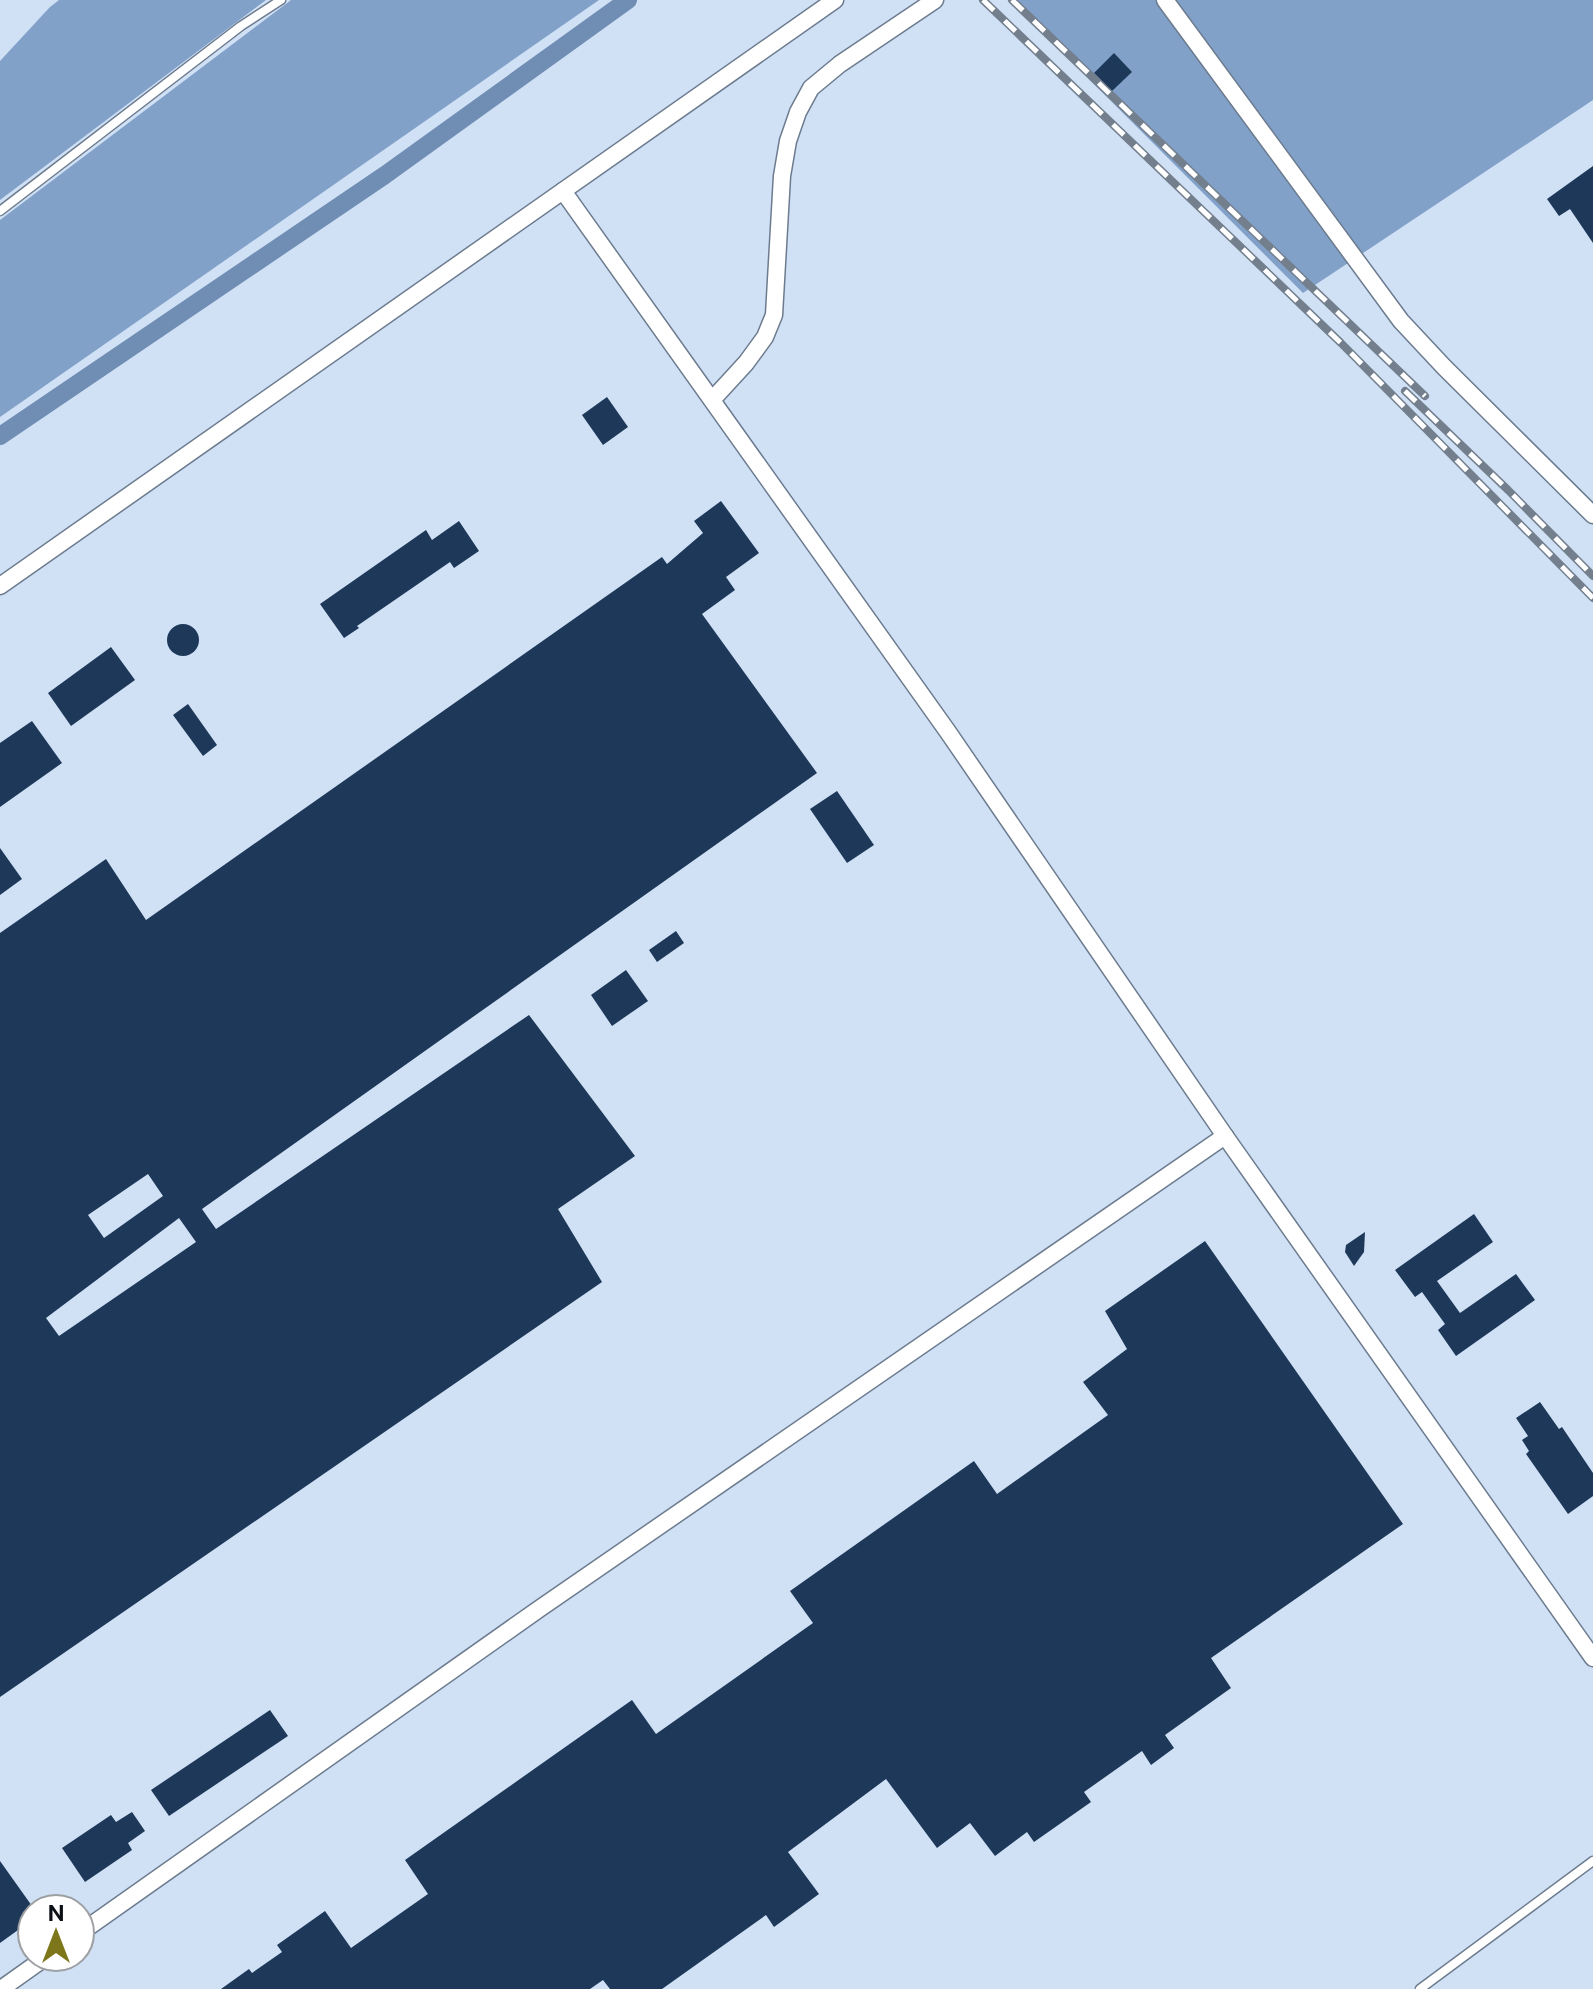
<svg xmlns="http://www.w3.org/2000/svg" width="1593" height="1989" font-family="'Public Sans',sans-serif">
  <style>
    .forest { fill: #82a1c8 }
    .lines { fill: none; stroke-linecap: round; stroke-linejoin: round }
    .canal { stroke: #708db3; stroke-width: 18 }
    .building { fill: #1d3858; fill-rule: evenodd }
    .lane-casing { stroke: #6c7b8e; stroke-width: 11 }
    .street-casing { stroke: #6c7b8e; stroke-width: 19 }
    .lane { stroke: #fff; stroke-width: 8 }
    .street { stroke: #fff; stroke-width: 16 }
    .rail-casing { stroke: #737f8d; stroke-width: 8 }
    .rail { stroke: #fff; stroke-width: 5; stroke-dasharray: 15; stroke-linecap: butt }
  </style>
  <rect width="100%" height="100%" fill="#d0e1f6"/>
  <g class="forest">
    <path d="M 59,0 L 266,0 L 0,200 L 0,61 L 50,7 Z"/>
    <path d="M 291,0 L 599,0 L 0,417 L 0,220 Z"/>
    <path d="M 1010,0 L 1593,0 L 1593,100 L 1303,293 Z"/>
  </g>
  <g class="lines">
    <path class="canal" d="M 0,436 L 385,175 L 628,0"/>
  </g>
  <g class="building">
    <path d="M 1114,53 L 1132,72 L 1112,91 L 1094,73 Z"/>
    <path d="M 1593,166 L 1593,243 L 1570,209 L 1559,216 L 1547,199 Z"/>
    <path d="M 607,397 L 628,427 L 603,445 L 582,415 Z"/>
    <path d="M 721,501 L 759,553 L 726,577 L 735,590 L 702,614 L 817,773 L 202,1209 L 216,1229 L 529,1015 L 635,1156 L 558,1209 L 602,1282 L 0,1697 L 0,933 L 106,859 L 146,920 L 662,557 L 667,564 L 703,533 L 694,521 ZM 148,1174 L 163,1196 L 104,1238 L 88,1215 ZM 179,1218 L 196,1242 L 59,1336 L 46,1318 Z"/>
    <path d="M 459,521 L 479,551 L 454,568 L 450,562 L 357,626 L 359,628 L 344,638 L 320,604 L 426,530 L 432,540 Z"/>
    <circle cx="183" cy="640" r="16"/>
    <path d="M 111,647 L 135,680 L 71,726 L 48,693 Z"/>
    <path d="M 188,704 L 217,745 L 203,756 L 173,715 Z"/>
    <path d="M 32,721 L 62,763 L 0,807 L 0,743 Z"/>
    <path d="M 837,791 L 874,845 L 847,863 L 810,809 Z"/>
    <path d="M 0,848 L 22,879 L 0,895 Z"/>
    <path d="M 676,931 L 684,943 L 657,962 L 649,950 Z"/>
    <path d="M 626,970 L 648,1001 L 612,1026 L 591,995 Z"/>
    <path d="M 1474,1214 L 1493,1242 L 1437,1281 L 1460,1313 L 1516,1274 L 1535,1300 L 1456,1356 L 1438,1330 L 1445,1324 L 1422,1292 L 1415,1297 L 1395,1270 Z"/>
    <path d="M 1365,1232 L 1364,1252 L 1354,1266 L 1345,1252 L 1346,1245 Z"/>
    <path d="M 1205,1241 L 1403,1524 L 1211,1658 L 1231,1688 L 1165,1735 L 1174,1748 L 1151,1765 L 1142,1751 L 1084,1792 L 1091,1802 L 1034,1842 L 1027,1832 L 995,1856 L 970,1823 L 937,1848 L 886,1779 L 788,1852 L 819,1894 L 774,1927 L 766,1915 L 662,1989 L 610,1989 L 603,1980 L 590,1989 L 221,1989 L 249,1969 L 252,1973 L 282,1952 L 277,1945 L 325,1911 L 351,1948 L 428,1894 L 405,1860 L 632,1700 L 656,1734 L 813,1623 L 790,1591 L 974,1461 L 997,1494 L 1108,1415 L 1083,1382 L 1127,1349 L 1105,1311 Z"/>
    <path d="M 1540,1402 L 1559,1429 L 1562,1427 L 1593,1473 L 1593,1496 L 1568,1514 L 1526,1454 L 1529,1451 L 1522,1440 L 1528,1436 L 1516,1418 Z"/>
    <path d="M 270,1710 L 288,1736 L 169,1816 L 151,1790 Z"/>
    <path d="M 132,1812 L 145,1831 L 128,1843 L 132,1850 L 85,1882 L 62,1848 L 111,1815 L 116,1822 Z"/>
    <path d="M 0,1861 L 32,1906 L 32,1920 L 0,1943 Z"/>
  </g>
  <g class="lines">
    <defs>
      <g id="lane">
        <path d="M 0,211 L 241,26 L 281,0"/>
        <path d="M 1420,1989 L 1593,1861"/>
      </g>
      <g id="street">
        <path d="M 1165,0 L 1401,321 L 1444,367 L 1593,515"/>
        <path d="M 563,191 L 948,732 L 1225,1136 L 1593,1658"/>
        <path d="M 712,400 L 746,363 L 765,337 L 774,315 L 782,176 L 788,141 L 798,112 L 811,88 L 840,64 L 935,0"/>
        <path d="M 0,586 L 835,0"/>
        <path d="M 80,1933 L 539,1609 L 1225,1136"/>
        <path d="M 1,1989 L 46,1957"/>
      </g>
    </defs>
    <use href="#lane" class="lane-casing"/>
    <use href="#street" class="street-casing"/>
    <use href="#lane" class="lane"/>
    <use href="#street" class="street"/>
    <defs>
      <g id="rail">
        <path d="M 983,0 L 1341,343 L 1593,598"/>
        <path d="M 1012,0 L 1425,396"/>
        <path d="M 1405,391 L 1508,490 L 1593,576"/>
      </g>
    </defs>
    <use href="#rail" class="rail-casing"/>
    <use href="#rail" class="rail"/>
  </g>
  <g transform="translate(56 1933)"><circle r="38" fill="#ffffff" stroke="#9d9fa2" stroke-width="2"/>
  <path d="M0-6L14 30L0 20L-14 30Z" fill="#7d761a"/>
  <text y="-12" font-size="22" font-weight="bold" text-anchor="middle" fill="#0b1017">N</text>
  </g>
</svg>
